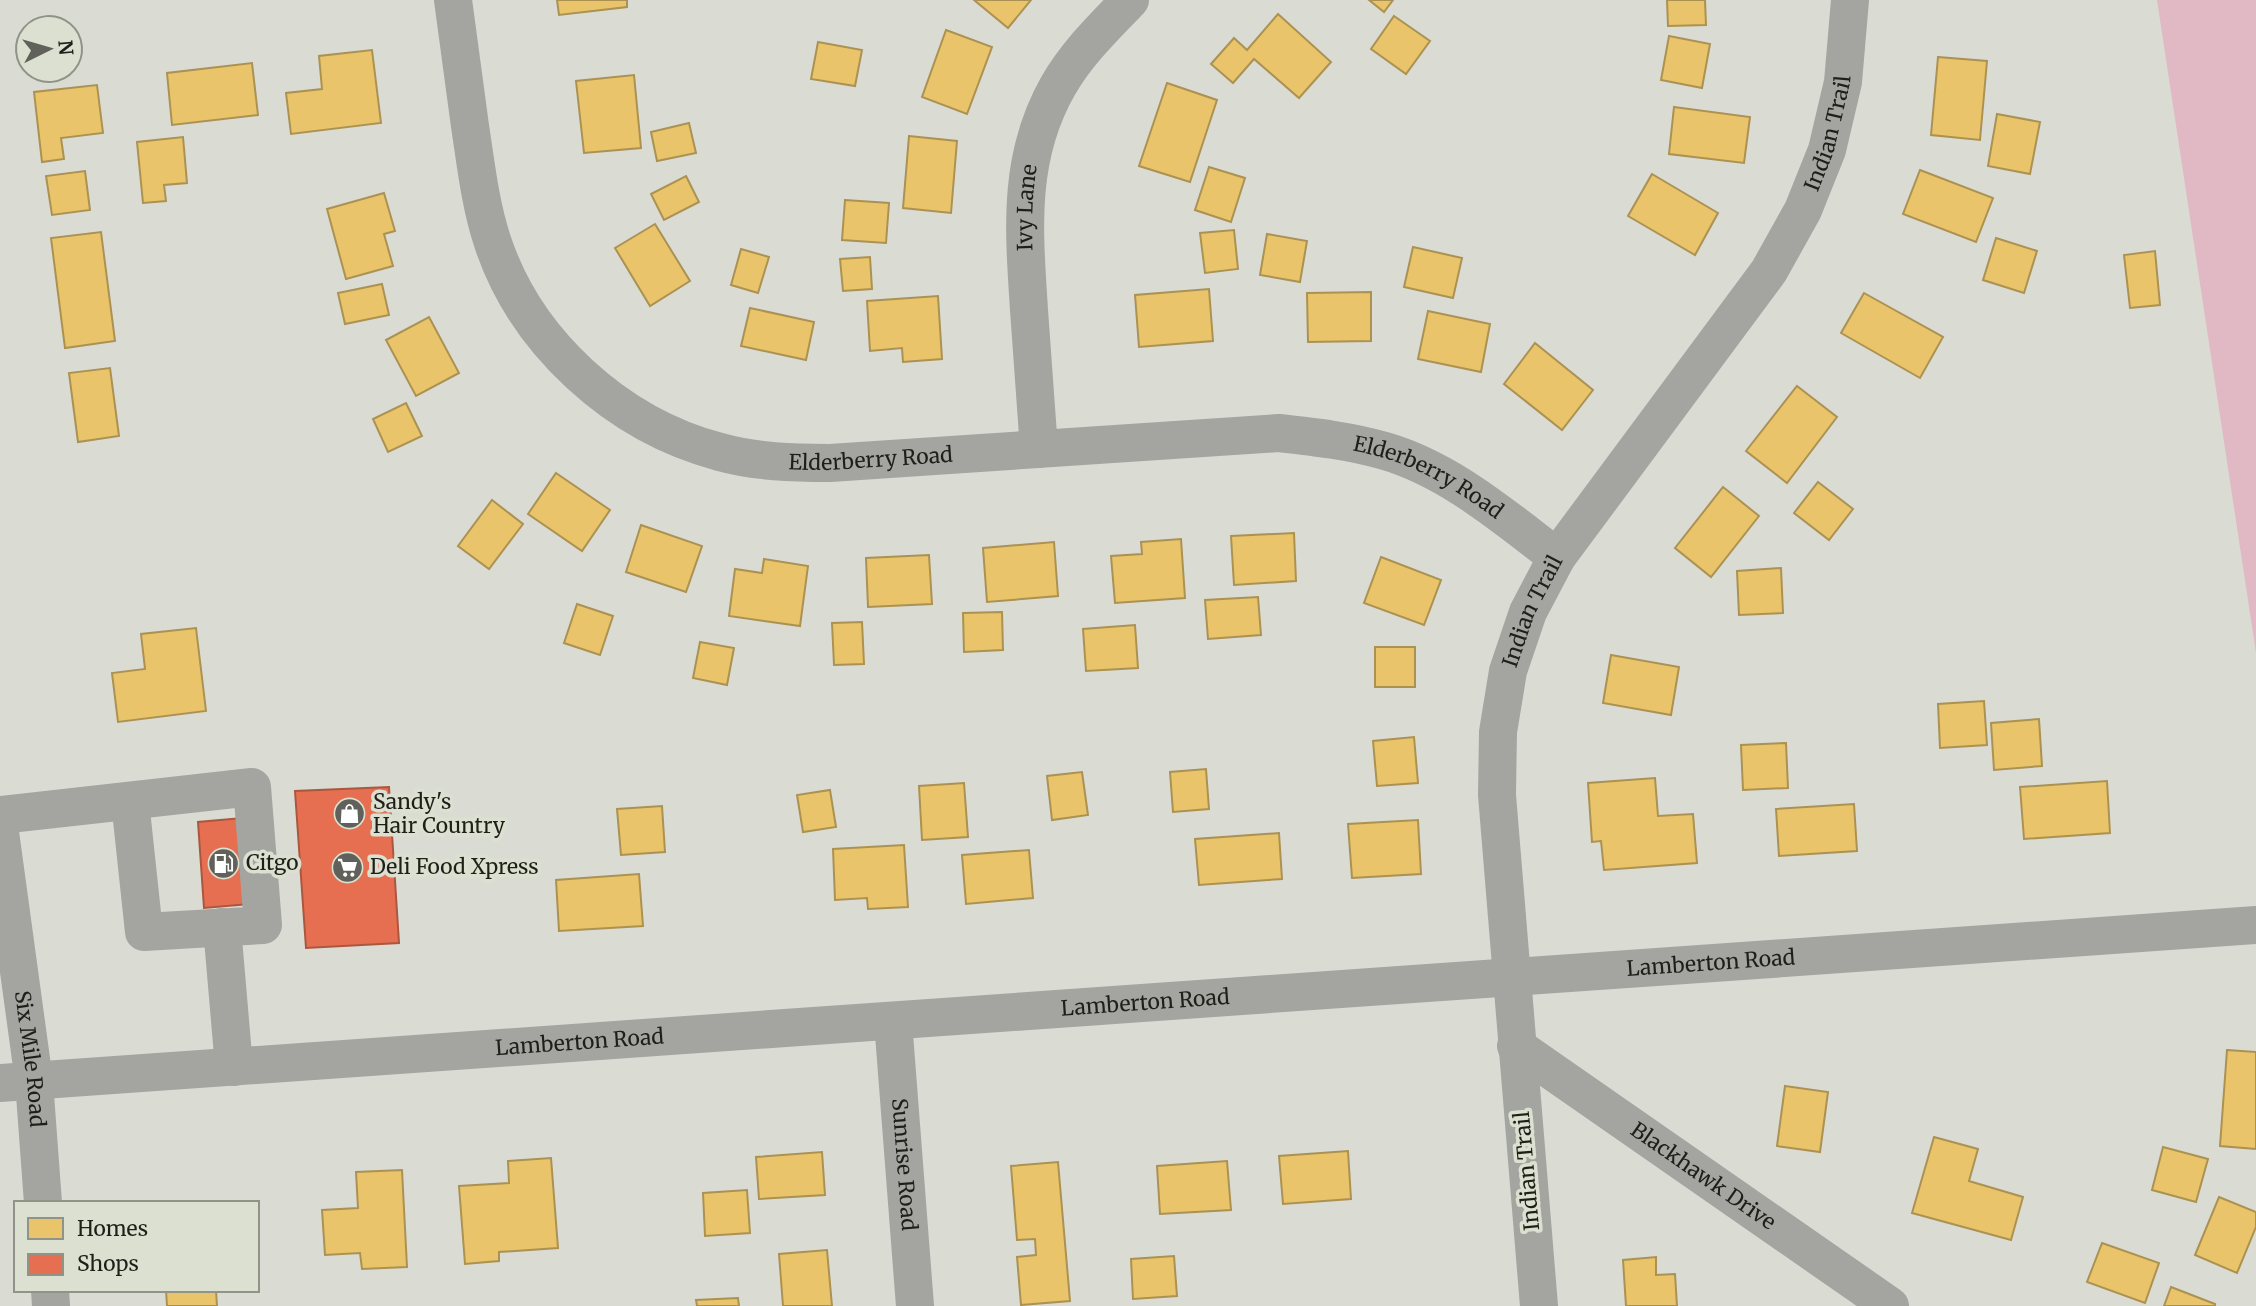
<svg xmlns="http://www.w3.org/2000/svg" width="2256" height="1306" font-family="Merriweather,serif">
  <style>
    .green { fill: #e1b9c4 }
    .homes { fill: #e9c46a; stroke: #ac9252; stroke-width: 2 }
    .shops { fill: #e76f51; stroke: #ab5740; stroke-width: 2 }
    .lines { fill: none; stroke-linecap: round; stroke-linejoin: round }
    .minor { stroke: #a4a5a1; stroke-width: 38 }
    .labels { text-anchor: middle; stroke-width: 7; stroke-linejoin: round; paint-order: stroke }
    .street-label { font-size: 21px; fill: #1e1f19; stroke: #dce0d0 }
    .poi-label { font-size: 21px; fill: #1e1f19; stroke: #dce0d0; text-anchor: start }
  </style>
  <rect width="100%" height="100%" fill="#dadcd4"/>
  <path class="green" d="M 2157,0 L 2256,0 L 2256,653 Z"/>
  <g class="homes">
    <path d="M 557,0 L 627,0 L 627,7 L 559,15 Z"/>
    <path d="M 974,0 L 1031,0 L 1008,28 Z"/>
    <path d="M 1369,0 L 1393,0 L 1384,12 Z"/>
    <path d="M 1667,0 L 1705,0 L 1706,25 L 1668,26 Z"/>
    <path d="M 1278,14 L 1331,62 L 1299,98 L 1254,59 L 1233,83 L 1211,64 L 1234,38 L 1247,50 Z"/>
    <path d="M 1394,16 L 1430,41 L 1406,74 L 1371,49 Z"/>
    <path d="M 946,30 L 992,47 L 967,114 L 922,97 Z"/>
    <path d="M 1669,36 L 1710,44 L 1702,88 L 1661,80 Z"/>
    <path d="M 818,42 L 862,50 L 855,86 L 811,79 Z"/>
    <path d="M 372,50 L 381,123 L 291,134 L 286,93 L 322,89 L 319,56 Z"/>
    <path d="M 1938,57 L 1987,61 L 1980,140 L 1931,135 Z"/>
    <path d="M 252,63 L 258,115 L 172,125 L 167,73 Z"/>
    <path d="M 634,75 L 641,148 L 584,153 L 576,81 Z"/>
    <path d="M 1167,83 L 1217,100 L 1190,182 L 1139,166 Z"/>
    <path d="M 97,85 L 103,133 L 61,138 L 64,159 L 42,162 L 34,92 Z"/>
    <path d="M 1674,107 L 1750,117 L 1744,163 L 1669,154 Z"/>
    <path d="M 1997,114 L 2040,122 L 2030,174 L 1988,166 Z"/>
    <path d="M 689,123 L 696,153 L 657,161 L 651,132 Z"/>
    <path d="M 909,136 L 957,141 L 951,213 L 903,208 Z"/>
    <path d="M 183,137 L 187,183 L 164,185 L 166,201 L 143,203 L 137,142 Z"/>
    <path d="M 1209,167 L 1245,178 L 1231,222 L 1195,210 Z"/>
    <path d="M 1920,170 L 1993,198 L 1976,242 L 1903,214 Z"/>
    <path d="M 85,171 L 90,210 L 52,215 L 46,176 Z"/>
    <path d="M 1652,174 L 1718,213 L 1695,255 L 1628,216 Z"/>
    <path d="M 686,176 L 699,202 L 664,220 L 651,194 Z"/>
    <path d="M 384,193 L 395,231 L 384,234 L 393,266 L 346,279 L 327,209 Z"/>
    <path d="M 845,200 L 889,203 L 886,243 L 842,240 Z"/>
    <path d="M 655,224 L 690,281 L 650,306 L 615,248 Z"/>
    <path d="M 1234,230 L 1238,269 L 1205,273 L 1200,233 Z"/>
    <path d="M 101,232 L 115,341 L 65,348 L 51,238 Z"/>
    <path d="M 1267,234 L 1307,241 L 1300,282 L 1260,275 Z"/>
    <path d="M 1996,238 L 2037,251 L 2024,293 L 1983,280 Z"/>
    <path d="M 1413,247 L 1462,258 L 1453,298 L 1404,287 Z"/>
    <path d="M 741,249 L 769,257 L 758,293 L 731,285 Z"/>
    <path d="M 2155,251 L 2160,305 L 2130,308 L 2124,255 Z"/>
    <path d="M 870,257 L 872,289 L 843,291 L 840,259 Z"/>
    <path d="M 382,284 L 389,315 L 345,324 L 338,293 Z"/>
    <path d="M 1209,289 L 1213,341 L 1139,347 L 1135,295 Z"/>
    <path d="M 1371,292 L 1371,341 L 1308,342 L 1307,293 Z"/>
    <path d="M 1864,293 L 1943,337 L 1920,378 L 1841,333 Z"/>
    <path d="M 938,296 L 942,359 L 903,362 L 902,348 L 870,351 L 867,301 Z"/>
    <path d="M 750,308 L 814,322 L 806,360 L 741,346 Z"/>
    <path d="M 1428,311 L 1490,324 L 1481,372 L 1418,359 Z"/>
    <path d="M 429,317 L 459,373 L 416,396 L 386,340 Z"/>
    <path d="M 1535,343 L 1593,390 L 1562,430 L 1504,384 Z"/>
    <path d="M 110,368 L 119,436 L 78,442 L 69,373 Z"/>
    <path d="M 1797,386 L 1837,417 L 1787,483 L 1746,451 Z"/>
    <path d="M 406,403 L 422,436 L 388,452 L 373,419 Z"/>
    <path d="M 556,473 L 610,510 L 582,551 L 528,514 Z"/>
    <path d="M 1818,482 L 1853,509 L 1829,540 L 1794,513 Z"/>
    <path d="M 1723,487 L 1759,516 L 1711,577 L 1675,548 Z"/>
    <path d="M 492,500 L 523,524 L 489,569 L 458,546 Z"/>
    <path d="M 641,525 L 702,546 L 686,592 L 626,572 Z"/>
    <path d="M 1294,533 L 1296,581 L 1234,585 L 1231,536 Z"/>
    <path d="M 1181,539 L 1185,598 L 1115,603 L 1111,556 L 1142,554 L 1141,542 Z"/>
    <path d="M 1054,542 L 1058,596 L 987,602 L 983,548 Z"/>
    <path d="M 929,555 L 932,604 L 868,607 L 866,558 Z"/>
    <path d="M 1381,557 L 1441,580 L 1424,625 L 1364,603 Z"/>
    <path d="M 764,559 L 808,566 L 800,626 L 729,616 L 735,569 L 762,573 Z"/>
    <path d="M 1781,568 L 1783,613 L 1739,615 L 1737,571 Z"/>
    <path d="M 1258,597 L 1261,635 L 1208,639 L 1205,600 Z"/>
    <path d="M 577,604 L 613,616 L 600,655 L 564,643 Z"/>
    <path d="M 1002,612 L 1003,650 L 964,652 L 963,613 Z"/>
    <path d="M 862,622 L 864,664 L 834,665 L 832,623 Z"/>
    <path d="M 1135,625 L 1138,668 L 1086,671 L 1083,629 Z"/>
    <path d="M 196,628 L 206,711 L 118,722 L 112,673 L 145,669 L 141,634 Z"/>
    <path d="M 700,642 L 734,648 L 727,685 L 693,678 Z"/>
    <rect x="1375" y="647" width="40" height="40"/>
    <path d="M 1611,655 L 1679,667 L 1671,715 L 1603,703 Z"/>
    <path d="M 1984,701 L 1987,745 L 1940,748 L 1938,704 Z"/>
    <path d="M 2039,719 L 2042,766 L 1994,770 L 1991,723 Z"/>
    <path d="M 1414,737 L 1418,783 L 1377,786 L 1373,741 Z"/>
    <path d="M 1786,743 L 1788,788 L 1743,790 L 1741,745 Z"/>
    <path d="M 1206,769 L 1209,809 L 1173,812 L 1170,772 Z"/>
    <path d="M 1082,772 L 1088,815 L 1052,820 L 1047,776 Z"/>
    <path d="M 1655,778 L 1658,816 L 1693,814 L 1697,863 L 1604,870 L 1601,841 L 1592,842 L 1588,783 Z"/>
    <path d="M 2107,781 L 2110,833 L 2024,839 L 2020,787 Z"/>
    <path d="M 964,783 L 968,837 L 922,840 L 919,786 Z"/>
    <path d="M 830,790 L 836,827 L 803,832 L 797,795 Z"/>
    <path d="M 1854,804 L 1857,851 L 1779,856 L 1776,809 Z"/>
    <path d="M 662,806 L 665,852 L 621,855 L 617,809 Z"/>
    <path d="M 1418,820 L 1421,874 L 1352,878 L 1348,824 Z"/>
    <path d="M 1279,833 L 1282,879 L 1199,885 L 1195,839 Z"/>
    <path d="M 904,845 L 908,907 L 868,909 L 867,898 L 835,900 L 833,849 Z"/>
    <path d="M 1029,850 L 1033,898 L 966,904 L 962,855 Z"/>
    <path d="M 639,874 L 643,926 L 559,931 L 556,880 Z"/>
    <path d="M 2227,1050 L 2256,1052 L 2256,1149 L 2220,1146 Z"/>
    <path d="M 1785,1086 L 1828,1092 L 1820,1152 L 1777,1146 Z"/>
    <path d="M 1934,1137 L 1978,1149 L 1969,1181 L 2023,1197 L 2011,1240 L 1912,1213 Z"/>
    <path d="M 2163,1147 L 2208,1159 L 2196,1202 L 2152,1190 Z"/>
    <path d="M 1348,1151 L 1351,1199 L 1283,1204 L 1279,1156 Z"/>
    <path d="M 822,1152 L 825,1195 L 759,1199 L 756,1157 Z"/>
    <path d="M 551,1158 L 558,1248 L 499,1252 L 499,1261 L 465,1264 L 459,1186 L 509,1183 L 508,1161 Z"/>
    <path d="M 1227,1161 L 1231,1210 L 1160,1214 L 1157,1166 Z"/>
    <path d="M 1058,1162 L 1070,1301 L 1021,1305 L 1017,1257 L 1036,1255 L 1035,1239 L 1017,1240 L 1011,1166 Z"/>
    <path d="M 402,1170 L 407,1267 L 362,1269 L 360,1253 L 325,1255 L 322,1210 L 358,1208 L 356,1172 Z"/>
    <path d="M 747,1190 L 750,1233 L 705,1236 L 703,1193 Z"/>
    <path d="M 2219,1197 L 2256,1212 L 2256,1227 L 2237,1273 L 2195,1255 Z"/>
    <path d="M 2102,1243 L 2159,1263 L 2145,1303 L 2087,1282 Z"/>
    <path d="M 827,1250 L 832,1306 L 783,1306 L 779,1254 Z"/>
    <path d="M 1174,1256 L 1177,1296 L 1133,1299 L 1131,1259 Z"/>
    <path d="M 1656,1257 L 1656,1275 L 1675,1274 L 1677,1306 L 1626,1306 L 1623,1260 Z"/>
    <path d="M 2171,1287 L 2215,1304 L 2215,1306 L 2164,1306 Z"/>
    <path d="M 166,1290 L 216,1290 L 217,1306 L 167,1306 Z"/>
    <path d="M 738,1298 L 739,1306 L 697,1306 L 696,1300 Z"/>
  </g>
  <g class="shops">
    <path d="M 389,787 L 399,943 L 306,948 L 295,791 Z"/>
    <path d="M 242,818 L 249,904 L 204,908 L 198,822 Z"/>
  </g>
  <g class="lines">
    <g class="minor">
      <path id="s1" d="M 453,0 C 459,42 464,84 470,126 C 476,165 480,203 492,240 C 525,342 617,425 720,452 C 756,462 793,463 830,463 L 1279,433 C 1315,437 1350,441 1385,451 C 1450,470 1504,517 1557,557"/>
      <path id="s2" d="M 1039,449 C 1036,402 1032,356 1029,310 C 1024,231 1017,158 1058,86 C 1077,53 1104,27 1130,0"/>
      <path d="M 0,815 L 252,787 L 263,925 L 144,932 L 130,801"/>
      <path id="s3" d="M 0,832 L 34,1081 L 43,1203"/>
      <path d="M 222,927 L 234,1067"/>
      <path id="s4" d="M 893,1021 L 915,1306"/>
      <path id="s5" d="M 1516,1046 L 1890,1306"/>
      <path id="s6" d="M 0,1083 L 2256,925"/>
      <path d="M 50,1290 L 51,1306"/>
      <path id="s7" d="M 1539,1306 L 1497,795 L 1498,732 L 1508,671 L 1528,612 L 1557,557 L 1769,271 L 1803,210 L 1827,150 L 1843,82 L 1850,0"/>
    </g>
  </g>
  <defs>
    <symbol id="shop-disc" viewBox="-11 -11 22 22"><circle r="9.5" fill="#60615a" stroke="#dce0d0"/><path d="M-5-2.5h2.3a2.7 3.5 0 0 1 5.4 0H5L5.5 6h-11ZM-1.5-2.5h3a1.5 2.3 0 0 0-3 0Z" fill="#fff"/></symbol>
    <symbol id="fuel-disc" viewBox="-11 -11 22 22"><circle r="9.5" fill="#60615a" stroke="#dce0d0"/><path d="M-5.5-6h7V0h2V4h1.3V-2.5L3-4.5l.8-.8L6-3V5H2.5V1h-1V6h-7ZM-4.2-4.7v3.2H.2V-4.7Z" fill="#fff"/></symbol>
    <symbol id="supermarket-disc" viewBox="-11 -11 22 22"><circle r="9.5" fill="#60615a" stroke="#dce0d0"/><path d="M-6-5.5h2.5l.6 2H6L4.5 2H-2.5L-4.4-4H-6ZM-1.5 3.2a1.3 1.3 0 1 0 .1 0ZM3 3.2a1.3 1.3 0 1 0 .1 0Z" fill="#fff"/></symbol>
  </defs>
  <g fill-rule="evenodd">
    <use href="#shop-disc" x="332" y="796" width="35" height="35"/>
    <use href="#fuel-disc" x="206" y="846" width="35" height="35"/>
    <use href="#supermarket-disc" x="330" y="850" width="35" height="35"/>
  </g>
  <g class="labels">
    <g class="street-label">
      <text dy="7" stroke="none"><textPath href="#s7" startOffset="1269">Indian Trail</textPath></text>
      <text dy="7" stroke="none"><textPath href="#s2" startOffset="242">Ivy Lane</textPath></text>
      <text dy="7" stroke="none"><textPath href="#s1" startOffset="719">Elderberry Road</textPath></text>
      <text dy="7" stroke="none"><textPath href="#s1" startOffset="1286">Elderberry Road</textPath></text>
      <text dy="7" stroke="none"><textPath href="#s7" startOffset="702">Indian Trail</textPath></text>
      <text dy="7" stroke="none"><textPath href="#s6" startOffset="1715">Lamberton Road</textPath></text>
      <text dy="7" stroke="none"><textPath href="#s6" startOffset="1148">Lamberton Road</textPath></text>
      <text dy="7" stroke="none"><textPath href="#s6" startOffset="581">Lamberton Road</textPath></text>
      <text dy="7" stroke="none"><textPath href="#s3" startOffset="229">Six Mile Road</textPath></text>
      <text dy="7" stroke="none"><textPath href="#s4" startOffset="144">Sunrise Road</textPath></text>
      <text transform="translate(1527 1171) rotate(-95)" y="7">Indian Trail</text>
      <text dy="7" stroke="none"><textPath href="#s5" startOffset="228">Blackhawk Drive</textPath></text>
    </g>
    <g class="poi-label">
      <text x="373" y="809">Sandy's<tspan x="373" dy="24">Hair Country</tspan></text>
      <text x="246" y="870">Citgo</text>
      <text x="370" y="874">Deli Food Xpress</text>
    </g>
  </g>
  <rect x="14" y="1201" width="245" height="91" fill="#dce0d0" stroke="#909387" stroke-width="2"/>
  <rect x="28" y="1218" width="35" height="21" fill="#e9c46a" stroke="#909387" stroke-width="2"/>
  <text x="77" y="1236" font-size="21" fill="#1e1f19">Homes</text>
  <rect x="28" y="1254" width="35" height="21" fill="#e76f51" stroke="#909387" stroke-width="2"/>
  <text x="77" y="1271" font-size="21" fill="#1e1f19">Shops</text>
  <g transform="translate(49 49) rotate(85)"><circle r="33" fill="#dce0d0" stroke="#909387" stroke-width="2"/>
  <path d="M0-5L12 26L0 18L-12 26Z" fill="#60615a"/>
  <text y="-10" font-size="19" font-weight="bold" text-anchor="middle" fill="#1e1f19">N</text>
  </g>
</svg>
